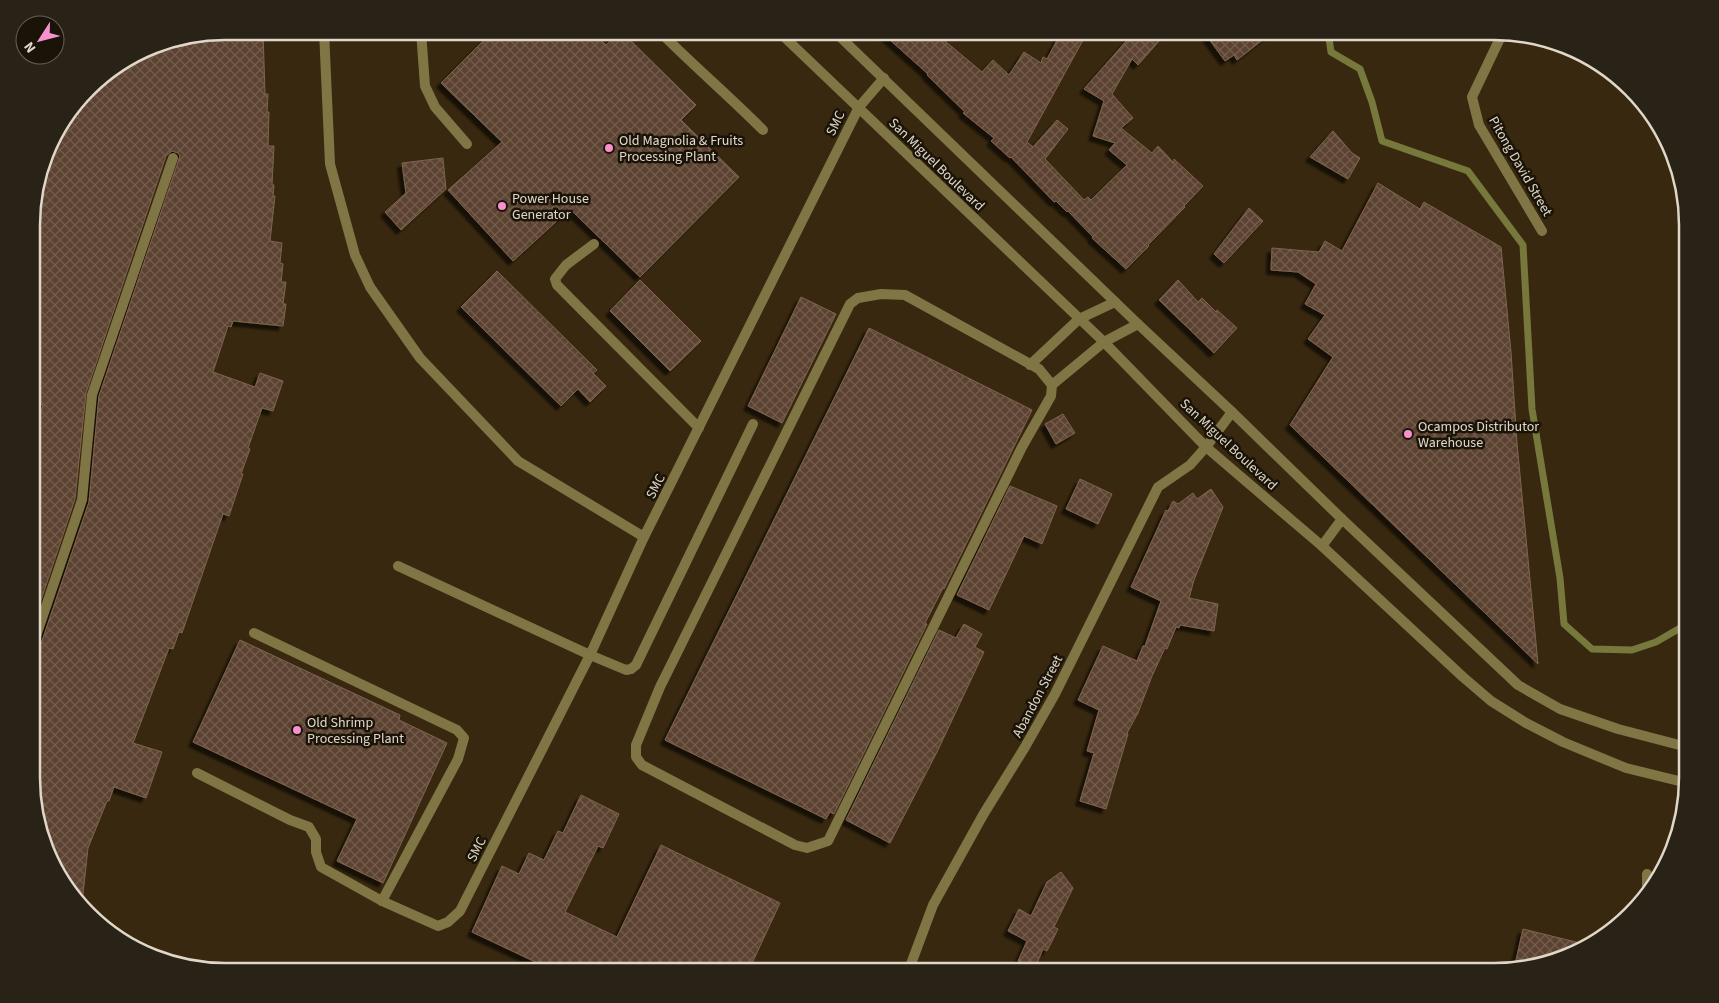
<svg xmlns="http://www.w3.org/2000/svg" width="1719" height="1003" font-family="'Source Sans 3',sans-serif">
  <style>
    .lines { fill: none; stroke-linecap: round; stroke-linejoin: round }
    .stream { stroke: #76783c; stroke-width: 7 }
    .building { fill: url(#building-cross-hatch); stroke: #7f6450; filter: url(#shadow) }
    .service { stroke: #807544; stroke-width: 10 }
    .minor { stroke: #807544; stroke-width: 10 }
    .poi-dot { fill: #f890cc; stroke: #191308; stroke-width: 2 }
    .labels { text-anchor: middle; stroke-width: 5; stroke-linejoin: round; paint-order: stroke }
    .street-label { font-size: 14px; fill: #e1d7c8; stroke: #191308 }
    .poi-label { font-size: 14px; fill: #e1d7c8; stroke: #191308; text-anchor: start }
    .rim { fill: none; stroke: #e1d7c8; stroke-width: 2.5 }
  </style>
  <defs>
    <pattern id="building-cross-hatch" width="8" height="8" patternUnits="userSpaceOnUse" patternTransform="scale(1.25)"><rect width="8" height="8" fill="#5c4330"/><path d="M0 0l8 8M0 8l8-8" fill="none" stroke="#735d4c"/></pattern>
    <filter id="shadow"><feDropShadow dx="-4.5" dy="4.5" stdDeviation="1" flood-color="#0009"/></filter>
  </defs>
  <rect width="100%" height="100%" fill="#38280f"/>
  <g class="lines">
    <path class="stream" d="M 1328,31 L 1331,52 L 1360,69 L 1372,102 L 1382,141 L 1468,171 L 1523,245 L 1532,409 L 1560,578 L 1564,624 L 1592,649 L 1632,650 L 1656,642 L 1687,624"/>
  </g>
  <g class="building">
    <path d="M 225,31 L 263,31 L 265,94 L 268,94 L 267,112 L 269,112 L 268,146 L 274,146 L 272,185 L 274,185 L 273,196 L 275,196 L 270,241 L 282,243 L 280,263 L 283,264 L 281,282 L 286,282 L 283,304 L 286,304 L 283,326 L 233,321 L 231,327 L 228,326 L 213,372 L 255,387 L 260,373 L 283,381 L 273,411 L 262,408 L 248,448 L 250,449 L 241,474 L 243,474 L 229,516 L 223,514 L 182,633 L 179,632 L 173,649 L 169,648 L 133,743 L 162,752 L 146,798 L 114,787 L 109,801 L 107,801 L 88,848 L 82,903 L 64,886 L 33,803 L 33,652 L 37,650 L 40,647 L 89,502 L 99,396 L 180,156 L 178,153 L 172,151 L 166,156 L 86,393 L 75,499 L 33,624 L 33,440 L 43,405 L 33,402 L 33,200 L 51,139 L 69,116 L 78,118 L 80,101 L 97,79 L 151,46 Z"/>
    <path d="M 493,31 L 591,31 L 606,45 L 621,31 L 696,105 L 681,120 L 739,177 L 640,277 L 570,209 L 513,261 L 448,190 L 502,142 L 441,83 Z"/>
    <path d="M 880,31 L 933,31 L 982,72 L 993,60 L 1009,75 L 1024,52 L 1041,63 L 1043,57 L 1047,59 L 1062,31 L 1088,31 L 1027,142 L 1033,147 L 1057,120 L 1068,129 L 1045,159 L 1084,200 L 1088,197 L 1091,200 L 1127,165 L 1109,150 L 1115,143 L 1093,136 L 1104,101 L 1084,89 L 1135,31 L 1168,31 L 1138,65 L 1132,59 L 1112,94 L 1133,118 L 1121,128 L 1152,153 L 1158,146 L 1174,163 L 1174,159 L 1203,186 L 1184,206 L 1185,207 L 1148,245 L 1149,246 L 1126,269 L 1092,238 L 1093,237 L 1068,211 L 1067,212 L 1056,201 L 1054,202 L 1011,157 L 1010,158 L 991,141 L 994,138 L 963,113 L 965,112 L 927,75 L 928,74 Z"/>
    <path d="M 1203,31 L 1274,31 L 1237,60 L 1234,55 L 1225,61 Z"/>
    <path d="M 1333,131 L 1352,153 L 1360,158 L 1348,179 L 1310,157 Z"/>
    <path d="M 443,158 L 446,189 L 401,230 L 385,212 L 406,193 L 402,163 Z"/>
    <path d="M 1378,183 L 1420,209 L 1424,202 L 1501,247 L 1511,352 L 1517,443 L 1538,664 L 1290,425 L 1333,357 L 1308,339 L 1325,315 L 1305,304 L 1316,284 L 1298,272 L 1271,270 L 1272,248 L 1319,252 L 1325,241 L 1342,251 Z"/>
    <path d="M 1249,208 L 1263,221 L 1224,263 L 1214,254 Z"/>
    <path d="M 497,271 L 597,370 L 593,373 L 606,386 L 590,402 L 578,389 L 561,406 L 461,307 Z"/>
    <path d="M 640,280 L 701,341 L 670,371 L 610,311 Z"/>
    <path d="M 1178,280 L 1198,302 L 1202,298 L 1216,312 L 1217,310 L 1237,328 L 1214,353 L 1159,300 Z"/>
    <path d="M 801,297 L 836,314 L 782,423 L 748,406 Z"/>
    <path d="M 869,328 L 1032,410 L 944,589 L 943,588 L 925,623 L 927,624 L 834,814 L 830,812 L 826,819 L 665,740 Z"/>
    <path d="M 1063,414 L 1075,433 L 1056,444 L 1045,424 Z"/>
    <path d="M 1080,479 L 1112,494 L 1098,524 L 1066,509 Z"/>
    <path d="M 1010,486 L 1057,506 L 1042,544 L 1024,536 L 989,610 L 957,595 Z"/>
    <path d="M 1211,489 L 1223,507 L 1194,580 L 1189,598 L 1218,604 L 1214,631 L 1180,625 L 1179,628 L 1176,627 L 1167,649 L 1165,648 L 1152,676 L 1138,713 L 1127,733 L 1128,734 L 1106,809 L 1080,801 L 1094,753 L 1087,751 L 1099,710 L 1078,700 L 1103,646 L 1137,661 L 1143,646 L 1145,646 L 1161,601 L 1131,587 L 1166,510 L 1168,511 L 1173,501 L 1178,504 L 1193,493 L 1197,499 Z"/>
    <path d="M 964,624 L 982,634 L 975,647 L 984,652 L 937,752 L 890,843 L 846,820 L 939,630 L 956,638 Z"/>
    <path d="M 240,640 L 400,715 L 399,720 L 447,743 L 383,883 L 337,861 L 357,819 L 193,742 Z"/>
    <path d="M 581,795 L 619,814 L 603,848 L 598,846 L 565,912 L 617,937 L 661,845 L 780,903 L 748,972 L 541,972 L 544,966 L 472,932 L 502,866 L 519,874 L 529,853 L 544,860 L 558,831 L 563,833 Z"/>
    <path d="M 1061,872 L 1073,888 L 1054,927 L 1058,929 L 1047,951 L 1043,949 L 1035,968 L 1018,961 L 1027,941 L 1008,931 L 1019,909 L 1031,916 L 1047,882 Z"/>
    <path d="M 1523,929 L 1592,946 L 1514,969 Z"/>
  </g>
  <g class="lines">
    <g class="service">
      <path d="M 324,31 L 330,164 L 355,255 L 370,287 L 420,358 L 518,461 L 644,537"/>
      <path d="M 421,31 L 425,86 L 435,107 L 467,144"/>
      <path d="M 659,31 C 693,65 729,96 763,130"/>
      <path d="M 594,244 L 566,265 L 555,279 L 557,285 L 699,428"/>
      <path d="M 881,294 L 905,295 L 1039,369 L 1052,385 L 1051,396 L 1022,447 L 828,841 L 807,848 L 795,845 L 642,765 L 636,757 L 636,745 L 660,687 L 850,304 L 858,298 Z"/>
      <path d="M 1030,365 L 1079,319 L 1115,302"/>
      <path d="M 1052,385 L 1104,342 L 1138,324"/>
      <path d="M 398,566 L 590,655 L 626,670 L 631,669 L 636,665 L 753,424"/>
      <path d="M 254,633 L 457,730 L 464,738 L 458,759 L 382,901"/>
      <path d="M 197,773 L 290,820 L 309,827 L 316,839 L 316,852 L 321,867 L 382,901 L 438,926 L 448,922 L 460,911 L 590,655 L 644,537 L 859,107 L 884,78"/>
      <path d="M 1647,874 L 1647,887 L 1649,892"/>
      <path d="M 908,972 L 933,905 L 983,815 L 1025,747 L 1055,694 L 1158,487 L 1190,465 L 1206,447"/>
    </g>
    <g class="minor">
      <path d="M 778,31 L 1104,342 L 1206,447 L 1322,546 L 1463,677 L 1491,701 L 1526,723 L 1563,742 L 1626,768 L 1687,783"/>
      <path d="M 834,31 L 1138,324 L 1232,412 L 1342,519 L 1518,685 L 1560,709 L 1618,729 L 1687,747"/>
      <path d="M 1503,32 L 1472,97 L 1479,125 L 1542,231"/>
      <path d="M 1206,447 L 1232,412"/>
      <path d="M 1322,546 L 1342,519"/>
      <path d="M 33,645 L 82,500 L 92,395 L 173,158"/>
    </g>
  </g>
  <g class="poi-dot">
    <circle cx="609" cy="148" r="5"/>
    <circle cx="502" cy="206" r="5"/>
    <circle cx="1408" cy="434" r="5"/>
    <circle cx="297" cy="730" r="5"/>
  </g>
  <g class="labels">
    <g class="street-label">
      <text transform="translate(835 123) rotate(-64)" y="5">SMC</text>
      <text transform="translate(937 164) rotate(44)" y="5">San Miguel Boulevard</text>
      <text transform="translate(1521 166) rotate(60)" y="5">Pitong David Street</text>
      <text transform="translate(1229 444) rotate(43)" y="5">San Miguel Boulevard</text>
      <text transform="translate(655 486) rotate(-63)" y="5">SMC</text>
      <text transform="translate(1037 696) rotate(-62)" y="5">Abandon Street</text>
      <text transform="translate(476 849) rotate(-63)" y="5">SMC</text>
    </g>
    <g class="poi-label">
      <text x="619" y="145">Old Magnolia &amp; Fruits<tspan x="619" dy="16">Processing Plant</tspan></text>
      <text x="512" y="203">Power House<tspan x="512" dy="16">Generator</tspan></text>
      <text x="1418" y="431">Ocampos Distributor<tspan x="1418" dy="16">Warehouse</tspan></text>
      <text x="307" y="727">Old Shrimp<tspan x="307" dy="16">Processing Plant</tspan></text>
    </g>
  </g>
  <path d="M0 0H1719V1003H0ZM225 40H1494A185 185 0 0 1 1679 225V778A185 185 0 0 1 1494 963H225A185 185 0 0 1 40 778V225A185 185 0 0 1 225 40Z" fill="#292317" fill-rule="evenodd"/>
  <path class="rim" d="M225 40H1494A185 185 0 0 1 1679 225V778A185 185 0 0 1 1494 963H225A185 185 0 0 1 40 778V225A185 185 0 0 1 225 40Z"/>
  <g transform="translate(40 40) rotate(234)"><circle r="24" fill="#191308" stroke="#696155"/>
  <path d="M0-4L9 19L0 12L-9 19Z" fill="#f890cc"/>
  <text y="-8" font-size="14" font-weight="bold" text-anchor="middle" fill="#e1d7c8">N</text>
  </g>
</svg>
